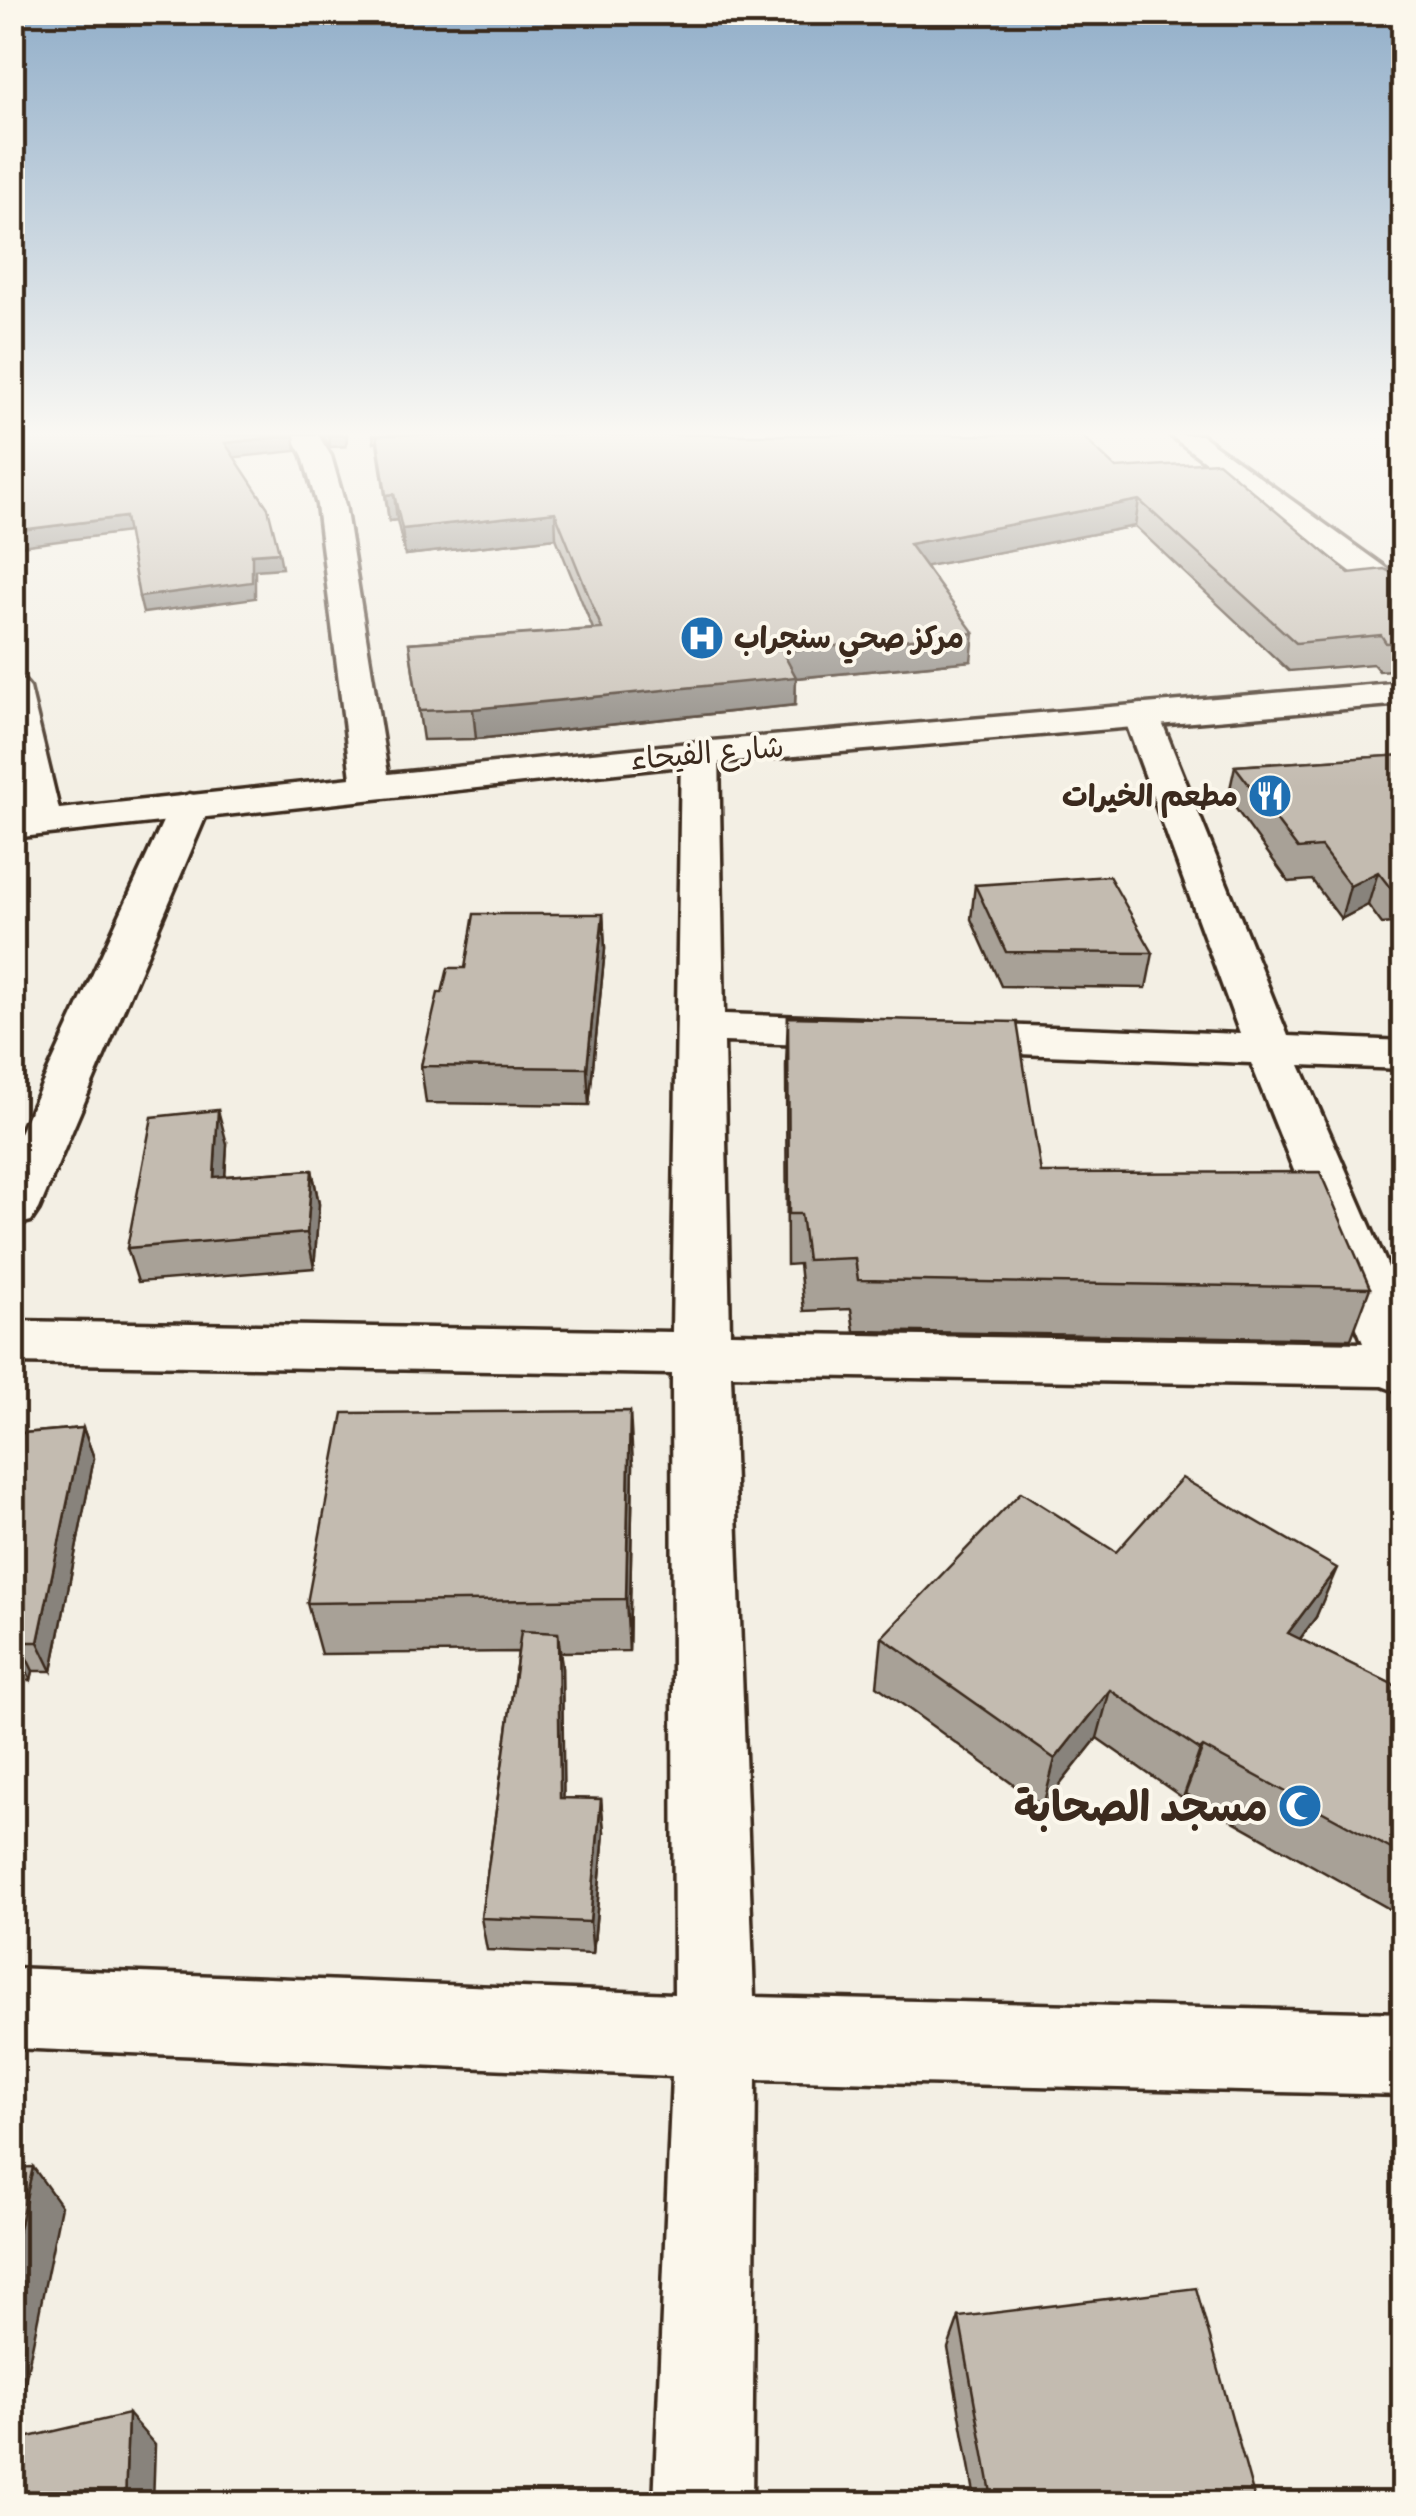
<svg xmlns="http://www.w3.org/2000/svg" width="1416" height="2516" font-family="Caveat,'Playpen Sans Arabic',sans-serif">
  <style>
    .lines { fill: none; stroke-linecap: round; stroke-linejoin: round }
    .street-casing { stroke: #3b2a1e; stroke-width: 7 }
    .secondary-casing { stroke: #3b2a1e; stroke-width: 7 }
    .street { fill: #fbf7ec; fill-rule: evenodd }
    .secondary { fill: #fbf7ec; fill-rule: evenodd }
    .wall { fill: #a8a197; stroke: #3b2a1e; stroke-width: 2.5 }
    .shaded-wall { fill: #88837b; stroke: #3b2a1e; stroke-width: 2.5 }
    .building { fill: #c3bbb0; stroke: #3b2a1e; stroke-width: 2.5 }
    .labels { text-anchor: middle; stroke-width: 8; stroke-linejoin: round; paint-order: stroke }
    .far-poi-label { font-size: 30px; font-weight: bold; fill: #3b2a1e; stroke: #fbf7ec; text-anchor: start }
    .far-street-label { font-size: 30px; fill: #3b2a1e; stroke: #fbf7ec }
    .near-poi-label { font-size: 42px; font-weight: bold; fill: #3b2a1e; stroke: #fbf7ec; text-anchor: end }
  </style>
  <rect width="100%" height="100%" fill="#f3efe4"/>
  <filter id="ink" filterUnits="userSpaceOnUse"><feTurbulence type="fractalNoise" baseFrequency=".01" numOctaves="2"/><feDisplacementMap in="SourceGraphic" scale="20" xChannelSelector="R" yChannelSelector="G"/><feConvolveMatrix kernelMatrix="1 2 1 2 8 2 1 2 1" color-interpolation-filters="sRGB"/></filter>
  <g filter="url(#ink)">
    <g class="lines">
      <defs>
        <g id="street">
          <path d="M 1170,435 L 1201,435 L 1404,581 L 1404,606 L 1393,603 Z"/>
          <path d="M 12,678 L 24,681 L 30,688 L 62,822 L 56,830 L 42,834 L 28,830 C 4,795 12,720 12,678 Z"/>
          <path d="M 1141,704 L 1154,707 L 1159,715 L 1288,1036 L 1404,1041 L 1404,1069 L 1300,1065 L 1404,1304 L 1404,1394 L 1382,1386 L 731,1375 L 754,1997 L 1404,2013 L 1404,2095 L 756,2079 L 752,2504 L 654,2504 L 672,2076 L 12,2048 L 12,1968 L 674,1994 L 672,1374 L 12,1363 L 12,1321 L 672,1332 L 681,753 L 687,745 L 700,742 L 713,745 L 719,753 L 724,1014 L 862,1019 L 879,1023 L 886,1033 L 879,1043 L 862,1047 L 724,1042 L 730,1333 L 1363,1343 L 1251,1063 L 943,1051 L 926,1047 L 919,1037 L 926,1027 L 943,1023 L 1240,1034 L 1123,715 L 1128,707 Z"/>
          <path d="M 190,794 L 204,798 L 210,806 L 39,1209 L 31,1221 L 12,1226 L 12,1150 L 170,806 L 176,798 Z"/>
        </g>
        <path id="secondary" d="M 292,435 L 318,435 L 331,456 L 345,505 L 388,774 L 700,742 L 1404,682 L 1404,704 L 700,764 L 12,838 L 12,814 L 351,778 L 317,505 L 303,456 Z"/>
      </defs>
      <use href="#street" class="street-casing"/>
      <use href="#secondary" class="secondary-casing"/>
      <use href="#street" class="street"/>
      <use href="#secondary" class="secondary"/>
    </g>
    <g class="wall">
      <path d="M 321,435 L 347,435 L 346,446 L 330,447 Z"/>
      <path d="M 373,435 L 1116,468 L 1349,573 L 1404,579 L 1404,669 L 1379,671 L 1373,664 L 1289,671 L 1135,526 L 926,566 L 971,661 L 796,678 L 795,705 L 476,739 L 423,740 L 409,643 L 593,629 L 556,538 L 405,555 L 397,520 L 389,521 L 377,442 L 374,443 Z"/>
      <path d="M 1404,755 L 1404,922 L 1382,924 L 1368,905 L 1341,919 L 1312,880 L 1289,882 L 1228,798 L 1235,766 Z"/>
      <path d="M 975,885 L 1153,953 L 1146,988 L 1001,986 L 971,919 Z"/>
      <path d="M 603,914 L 605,949 L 589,1105 L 426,1103 L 421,1066 L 442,993 L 465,968 Z"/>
      <path d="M 788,1017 L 1041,1173 L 1370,1288 L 1351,1339 L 854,1331 L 851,1309 L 804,1311 L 799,1264 L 787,1265 L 786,1066 Z"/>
      <path d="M 227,1144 L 225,1176 L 312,1170 L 319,1204 L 314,1268 L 138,1282 L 127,1248 Z"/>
      <path d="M 83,1428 L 94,1458 L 52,1671 L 33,1671 L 31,1680 L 12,1681 L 12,1434 Z"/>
      <path d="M 633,1464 L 629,1651 L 560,1652 L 562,1668 L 563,1798 L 601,1799 L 604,1832 L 593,1954 L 487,1950 L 481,1918 L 518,1652 L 321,1654 L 307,1603 Z"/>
      <path d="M 1116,1552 L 1316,1617 L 1300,1639 L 1404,1690 L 1404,1917 L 1185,1794 L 1183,1798 L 1097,1738 L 1043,1806 L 877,1686 L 882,1637 Z"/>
      <path d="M 959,2317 L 1256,2504 L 976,2504 L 948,2348 Z"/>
    </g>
    <g class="shaded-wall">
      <path d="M 328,435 L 347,435 L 346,446 L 330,447 Z"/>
      <path d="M 294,436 L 296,451 L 228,458 L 225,443 Z"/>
      <path d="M 394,494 L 397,520 L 389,521 L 386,495 Z"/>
      <path d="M 1139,500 L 1135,526 L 907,570 L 909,544 Z"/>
      <path d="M 555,512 L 556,538 L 405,555 L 402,529 Z"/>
      <path d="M 125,517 L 129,532 L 12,547 L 12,531 Z"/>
      <path d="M 279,552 L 282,568 L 255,570 L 255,598 L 143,613 L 139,597 L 252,554 Z"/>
      <path d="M 974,633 L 971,661 L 796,678 L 795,705 L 476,739 L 473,709 L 782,651 Z"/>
      <path d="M 1378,872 L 1368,905 L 1341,919 L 1350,886 Z"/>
      <path d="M 603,914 L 605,949 L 589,1105 L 587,1068 Z"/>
      <path d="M 218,1110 L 227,1144 L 223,1211 L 214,1177 Z"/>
      <path d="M 312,1170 L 319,1204 L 314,1268 L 307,1233 Z"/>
      <path d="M 630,1411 L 633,1464 L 629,1651 L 626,1599 Z"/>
      <path d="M 83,1428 L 94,1458 L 52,1671 L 38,1642 Z"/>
      <path d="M 1337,1568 L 1316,1617 L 1268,1682 L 1288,1633 Z"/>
      <path d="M 558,1633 L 562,1668 L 564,1831 L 560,1798 Z"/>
      <path d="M 19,1642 L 33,1671 L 31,1680 L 17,1651 Z"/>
      <path d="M 1110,1690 L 1097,1738 L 1043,1806 L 1055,1759 Z"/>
      <path d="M 1203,1747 L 1185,1794 L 1183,1798 L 1200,1750 Z"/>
      <path d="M 601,1799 L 604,1832 L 593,1954 L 590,1922 Z"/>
      <path d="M 33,2167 L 61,2206 L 12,2445 L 12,2259 Z"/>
      <path d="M 128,2414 L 155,2445 L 153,2504 L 125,2504 Z"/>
    </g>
    <g class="building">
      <path d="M 12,435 L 293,435 L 225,443 L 268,508 L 279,552 L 252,554 L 252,582 L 139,597 L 125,517 L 12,531 Z"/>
      <path d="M 377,435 L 1081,435 L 1116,468 L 1218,462 L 1349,573 L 1384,569 L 1404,579 L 1404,642 L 1386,643 L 1381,635 L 1296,643 L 1139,500 L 909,544 L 974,633 L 782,651 L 796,677 L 473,709 L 419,711 L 409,643 L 602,629 L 555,512 L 402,529 L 394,494 L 386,495 Z"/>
      <path d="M 1404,755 L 1404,889 L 1392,890 L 1378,872 L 1350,886 L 1321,847 L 1298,849 L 1235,766 Z"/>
      <path d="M 1109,876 L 1153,953 L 1006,952 L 975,885 Z"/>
      <path d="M 474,914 L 603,914 L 587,1068 L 421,1066 L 438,993 L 442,993 L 448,968 L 465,968 Z"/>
      <path d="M 788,1017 L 1017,1022 L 1041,1173 L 1320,1172 L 1370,1288 L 858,1280 L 855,1258 L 807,1260 L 801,1214 L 789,1214 Z"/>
      <path d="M 218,1110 L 214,1177 L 312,1170 L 307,1233 L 127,1248 L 152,1117 Z"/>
      <path d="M 630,1411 L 626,1599 L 307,1603 L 343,1413 Z"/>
      <path d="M 83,1428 L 38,1642 L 19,1642 L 17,1651 L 12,1651 L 12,1434 Z"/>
      <path d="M 1182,1478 L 1337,1568 L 1288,1633 L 1404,1690 L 1404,1856 L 1203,1747 L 1200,1750 L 1110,1690 L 1055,1759 L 882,1637 L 1021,1492 L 1116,1552 Z"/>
      <path d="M 521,1631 L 558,1633 L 560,1798 L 601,1799 L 590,1922 L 481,1918 Z"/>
      <path d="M 33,2167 L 12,2259 L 12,2168 Z"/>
      <path d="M 1196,2288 L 1256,2504 L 993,2504 L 959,2317 Z"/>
      <path d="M 128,2414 L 125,2504 L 12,2504 L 12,2441 Z"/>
    </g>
  </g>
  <linearGradient id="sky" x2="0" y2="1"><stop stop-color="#91aec9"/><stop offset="0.55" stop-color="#faf8f3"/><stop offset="1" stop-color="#faf8f3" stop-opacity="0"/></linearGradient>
  <rect width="1416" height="788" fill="url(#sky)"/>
  <defs>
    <symbol id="hospital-disc" viewBox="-11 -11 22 22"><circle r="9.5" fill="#1f6fb2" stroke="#fbf7ec"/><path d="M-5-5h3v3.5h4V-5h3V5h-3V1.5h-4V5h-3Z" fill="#fff"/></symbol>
    <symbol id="restaurant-disc" viewBox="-11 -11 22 22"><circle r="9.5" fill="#1f6fb2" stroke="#fbf7ec"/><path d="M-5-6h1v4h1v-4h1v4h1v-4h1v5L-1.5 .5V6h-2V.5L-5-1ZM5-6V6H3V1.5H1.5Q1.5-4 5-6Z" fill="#fff"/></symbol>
    <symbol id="mosque-disc" viewBox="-11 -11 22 22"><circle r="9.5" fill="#1f6fb2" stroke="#fbf7ec"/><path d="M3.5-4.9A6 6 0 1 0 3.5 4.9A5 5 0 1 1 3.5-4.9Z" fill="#fff"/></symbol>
  </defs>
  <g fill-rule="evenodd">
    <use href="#hospital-disc" x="677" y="613" width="50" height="50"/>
    <use href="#restaurant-disc" x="1245" y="771" width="50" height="50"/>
    <use href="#mosque-disc" x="1275" y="1781" width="50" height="50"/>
  </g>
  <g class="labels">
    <g class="far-poi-label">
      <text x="734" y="648">مركز صحي سنجراب</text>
      <text x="1238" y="806" text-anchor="end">مطعم الخيرات</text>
    </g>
    <g class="far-street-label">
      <text transform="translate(707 753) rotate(-5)" y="10">شارع الفيحاء</text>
    </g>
    <g class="near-poi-label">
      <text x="1268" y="1821">مسجد الصحابة</text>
    </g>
  </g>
  <rect width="1416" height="2516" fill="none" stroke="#fbf7ec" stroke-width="50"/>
  <rect x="25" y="25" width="1366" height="2466" fill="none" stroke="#3b2a1e" stroke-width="4" filter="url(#ink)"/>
</svg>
